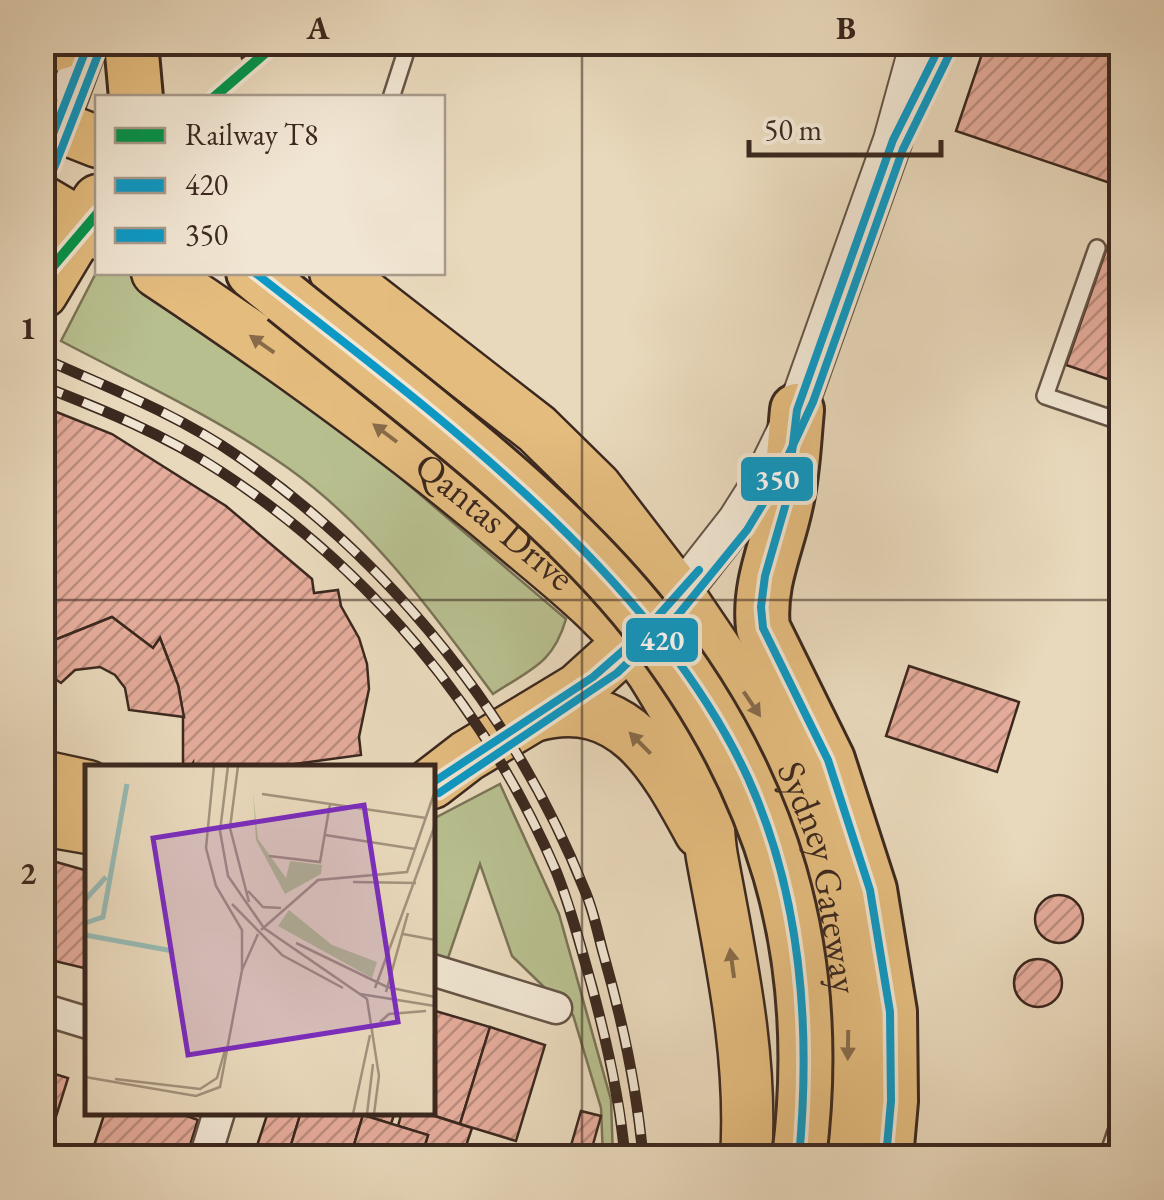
<svg xmlns="http://www.w3.org/2000/svg" width="1164" height="1200" font-family="'EB Garamond',serif">
  <style>
    .green { fill: #b8bf8f; stroke: #7a7457; stroke-width: 2.5 }
    .building { fill: url(#building-hatch); stroke: #3b281f; stroke-width: 2.5 }
    .lines { fill: none; stroke-linecap: round; stroke-linejoin: round }
    .service-casing { stroke: #665446; stroke-width: 20 }
    .minor-casing { stroke: #665446; stroke-width: 35 }
    .tertiary-casing { stroke: #665446; stroke-width: 42 }
    .primary-casing { stroke: #3b281f; stroke-width: 55 }
    .trunk-casing { stroke: #3b281f; stroke-width: 58 }
    .service { stroke: #f1e6d3; stroke-width: 15 }
    .minor { stroke: #f1e6d3; stroke-width: 30 }
    .tertiary { stroke: #f1e6d3; stroke-width: 38 }
    .primary { stroke: #e4bc7e; stroke-width: 50 }
    .trunk { stroke: #e4bc7e; stroke-width: 52 }
    .rail-casing { stroke: #3b281f; stroke-width: 11 }
    .rail { stroke: #f1e6d3; stroke-width: 8; stroke-dasharray: 22; stroke-linecap: butt }
    .trunk-bridge-casing { stroke: #3b281f; stroke-width: 58; stroke-linecap: butt }
    .trunk-bridge { stroke: #e4bc7e; stroke-width: 52 }
    .bus-1-casing { stroke: #f1e6d3; stroke-width: 15 }
    .bus-2-casing { stroke: #f1e6d3; stroke-width: 15 }
    .bus-1 { stroke: #0c99c5; stroke-width: 8 }
    .bus-2 { stroke: #0c99c5; stroke-width: 8 }
    .rail-1-casing { stroke: #f1e6d3; stroke-width: 18 }
    .rail-1 { stroke: #00954c; stroke-width: 10 }
    .oneway { fill: #876b4a }
    .grid { fill: none; stroke: #3b281f; stroke-width: 2.5; stroke-opacity: 0.55 }
    .labels { text-anchor: middle; stroke-width: 8; stroke-linejoin: round; paint-order: stroke }
    .street-label { font-size: 38px; fill: #3b281f; stroke: #f1e6d3 }
    .inset-river { fill: none; stroke: #97bab4; stroke-width: 5 }
    .inset-road { fill: none; stroke: #a3927d; stroke-width: 2.5 }
    .view { fill: #7b2cbf; fill-opacity: 0.15; stroke: #7b2cbf; stroke-width: 5 }
    .inset-edge { fill: none; stroke: #3b281f; stroke-width: 5 }
    .line-badge { stroke: #f1e6d3; stroke-width: 4 }
    .badge-label { font-size: 28px; text-anchor: middle; font-weight: bold; fill: #fff }
    .neatline { fill: none; stroke: #3b281f; stroke-width: 4 }
    .grid-label { font-size: 32px; text-anchor: middle; font-weight: bold; fill: #3b281f }
  </style>
  <defs>
    <pattern id="building-hatch" width="6" height="6" patternUnits="userSpaceOnUse" patternTransform="scale(2.5)"><rect width="6" height="6" fill="#e5ac9b"/><path d="M-1 1l2-2M0 6l6-6M5 7l2-2" fill="none" stroke="#bb8c7e"/></pattern>
  </defs>
  <rect width="100%" height="100%" fill="#e9d9bc"/>
  <filter id="stains"><feTurbulence type="fractalNoise" baseFrequency=".002" numOctaves="4"/><feColorMatrix values="0 0 0 0 .2 0 0 0 0 .09 0 0 0 0 .02 0 0 0 .5 -.17"/></filter>
  <radialGradient id="worn" r=".72"><stop offset=".6" stop-color="#630" stop-opacity="0"/><stop offset="1" stop-color="#630" stop-opacity=".3"/></radialGradient>
  <g class="green">
    <path d="M 97,271 L 126,273 L 177,302 L 294,387 L 566,619 C 553,664 531,669 493,694 C 432,612 372,528 288,468 C 218,418 137,381 61,341 Z"/>
    <path d="M 500,784 L 559,914 L 611,1100 L 613,1157 L 603,1157 L 601,1108 L 573,1015 L 512,956 L 480,864 L 447,961 L 433,957 L 433,819 Z"/>
  </g>
  <g class="building">
    <path d="M 238,42 L 263,42 L 242,58 Z"/>
    <path d="M 986,42 L 1122,42 L 1122,187 L 956,131 Z"/>
    <path d="M 1112,233 L 1122,237 L 1122,384 L 1066,365 Z"/>
    <path d="M 44,407 L 112,434 L 226,506 L 312,579 L 314,593 L 338,590 L 341,606 L 359,638 L 367,664 L 369,689 L 359,737 L 361,755 L 265,768 L 193,768 L 193,763 L 190,768 L 183,768 L 183,714 L 178,685 L 160,638 L 153,648 L 112,617 L 42,645 Z"/>
    <path d="M 112,617 L 153,648 L 160,638 L 178,685 L 184,717 L 129,710 L 125,688 L 115,675 L 100,667 L 75,670 L 61,683 L 42,670 L 42,645 Z"/>
    <path d="M 909,666 L 1019,702 L 997,772 L 886,736 Z"/>
    <path d="M 42,858 L 88,871 L 88,969 L 42,958 Z"/>
    <circle cx="1059" cy="919" r="24"/>
    <circle cx="1038" cy="983" r="24"/>
    <path d="M 432,1010 L 490,1027 L 460,1124 L 423,1112 L 432,1112 Z"/>
    <path d="M 490,1027 L 545,1045 L 516,1141 L 460,1124 Z"/>
    <path d="M 42,1070 L 68,1078 L 43,1158 L 42,1158 Z"/>
    <path d="M 581,1111 L 601,1116 L 590,1155 L 570,1149 Z"/>
    <path d="M 105,1112 L 176,1112 L 198,1120 L 186,1158 L 90,1158 Z"/>
    <path d="M 268,1112 L 301,1112 L 287,1158 L 253,1158 Z"/>
    <path d="M 301,1112 L 363,1115 L 350,1158 L 287,1158 Z"/>
    <path d="M 355,1112 L 395,1112 L 391,1124 Z"/>
    <path d="M 402,1112 L 422,1112 L 472,1128 L 462,1158 L 421,1158 L 428,1135 L 398,1126 Z"/>
    <path d="M 363,1115 L 428,1135 L 421,1158 L 350,1158 Z"/>
  </g>
  <g class="lines">
    <defs>
      <g id="service">
        <path d="M 391,98 L 409,42"/>
        <path d="M 1097,248 L 1045,396 L 1122,422"/>
        <path d="M 1107,1158 L 1122,1114"/>
      </g>
      <g id="minor">
        <path d="M 432,970 L 556,1008"/>
        <path d="M 42,1009 L 88,1023"/>
        <path d="M 205,1158 L 219,1112"/>
      </g>
      <g id="tertiary">
        <path d="M 58,126 L 89,42"/>
        <path d="M 679,595 L 737,521 L 763,480 L 797,410 L 893,140 L 920,42"/>
      </g>
      <g id="primary">
        <path d="M 42,49 L 65,42"/>
        <path d="M 42,120 L 98,142"/>
        <path d="M 42,201 L 98,234"/>
        <path id="s1" d="M 157,272 C 282,355 404,443 517,539 C 566,580 616,619 652,672 C 669,699 687,730 699,759 C 711,790 706,824 712,857 C 730,956 753,1056 746,1158"/>
        <path id="s2" d="M 335,272 L 537,429 L 596,487 L 679,595 L 757,710 L 791,768 L 823,846 L 848,1005 L 847,1113 L 840,1158"/>
        <path d="M 42,293 L 98,200"/>
        <path d="M 534,716 C 624,691 663,764 700,832"/>
        <path d="M 42,776 L 88,786"/>
        <path d="M 432,783 L 467,756 L 578,689 L 653,621"/>
        <path d="M 42,820 L 88,828"/>
      </g>
      <g id="trunk">
        <path d="M 131,42 L 136,98"/>
        <path d="M 253,272 L 285,298"/>
        <path d="M 797,410 C 794,441 793,474 786,504 C 777,547 758,584 763,628 L 828,760 L 870,890 L 890,1012 L 891,1101 L 886,1158"/>
      </g>
    </defs>
    <use href="#service" class="service-casing"/>
    <use href="#minor" class="minor-casing"/>
    <use href="#tertiary" class="tertiary-casing"/>
    <use href="#primary" class="primary-casing"/>
    <use href="#trunk" class="trunk-casing"/>
    <use href="#service" class="service"/>
    <use href="#minor" class="minor"/>
    <use href="#tertiary" class="tertiary"/>
    <use href="#primary" class="primary"/>
    <use href="#trunk" class="trunk"/>
    <defs>
      <g id="rail">
        <path d="M 42,358 C 110,388 179,415 239,457 C 393,564 516,717 585,891 C 594,912 598,935 604,956 C 623,1023 637,1088 643,1158"/>
        <path d="M 42,386 C 104,410 165,435 220,471 C 369,568 486,708 556,871 C 571,908 581,948 592,987 C 607,1043 620,1099 625,1158"/>
      </g>
    </defs>
    <use href="#rail" class="rail-casing"/>
    <use href="#rail" class="rail"/>
    <defs>
      <path id="trunk-bridge" d="M 285,298 C 404,395 550,500 646,621 C 773,782 825,953 799,1158"/>
    </defs>
    <use href="#trunk-bridge" class="trunk-bridge-casing"/>
    <use href="#trunk-bridge" class="trunk-bridge"/>
    <defs>
      <g id="bus-1">
        <path d="M 42,162 L 89,42"/>
        <path d="M 254,272 C 430,410 652,571 748,778 C 802,897 811,1029 799,1158"/>
        <path d="M 432,783 L 593,677 L 642,634 L 699,570"/>
        <path d="M 886,1158 L 891,1101 L 890,1012 L 870,890 L 828,760 L 763,628 L 761,607 L 765,576 L 786,503 L 797,410 L 893,140 L 942,42"/>
      </g>
      <g id="bus-2">
        <path d="M 54,168 L 101,47"/>
        <path d="M 439,793 L 617,673 L 678,615 L 747,530 L 775,484 L 813,402 L 903,149 L 953,47"/>
      </g>
    </defs>
    <use href="#bus-1" class="bus-1-casing"/>
    <use href="#bus-2" class="bus-2-casing"/>
    <use href="#bus-1" class="bus-1"/>
    <use href="#bus-2" class="bus-2"/>
    <defs>
      <g id="rail-1">
        <path d="M 213,98 L 278,42"/>
        <path d="M 42,279 L 98,213"/>
      </g>
    </defs>
    <use href="#rail-1" class="rail-1-casing"/>
    <use href="#rail-1" class="rail-1"/>
  </g>
  <defs><path id="oneway-solid" d="M-6-.8H1V-3.2L6.5 0L1 3.2V.8H-6Z" transform="scale(2.5)"/></defs>
  <g class="oneway">
    <use href="#oneway-solid" transform="translate(262 344) rotate(-145)"/>
    <use href="#oneway-solid" transform="translate(385 433) rotate(-143)"/>
    <use href="#oneway-solid" transform="translate(752 704) rotate(56)"/>
    <use href="#oneway-solid" transform="translate(640 743) rotate(-135)"/>
    <use href="#oneway-solid" transform="translate(732 963) rotate(-98)"/>
    <use href="#oneway-solid" transform="translate(848 1045) rotate(91)"/>
  </g>
  <path class="grid" d="M 582,42 L 582,1158M 42,600 L 1122,600"/>
  <g class="labels">
    <g class="street-label">
      <text dy="13" stroke="none"><textPath href="#s1" startOffset="420">Qantas Drive</textPath></text>
      <text dy="13" stroke="none"><textPath href="#s2" startOffset="795">Sydney Gateway</textPath></text>
    </g>
  </g>
  <g transform="translate(85 765)">
    <rect width="350" height="350" fill="#e9d9bc"/>
    <path d="M 168,27 L 173,74 L 201,113 L 205,96 L 237,100 L 236,109 L 200,129 L 171,75 ZM 204,145 L 247,180 L 292,197 L 287,213 L 193,161 Z" fill="#b8bf8f"/>
    <path class="inset-river" d="M 0,135 L 21,112M 0,158 L 18,152 L 42,19M 0,170 L 88,186"/>
    <path class="inset-road" d="M 129,1 L 121,83 L 131,121 L 157,165 L 157,205M 143,1 L 135,66 L 143,111 L 179,163 L 282,234 L 294,311 L 289,349M 153,1 L 145,63 L 164,137M 177,29 L 341,53M 240,70 L 330,84M 184,91 L 235,97 L 245,39M 268,117 L 331,118M 163,126 L 178,142 L 196,143M 147,139 L 197,190 L 258,223M 176,165 L 233,115 L 322,107 L 350,26M 318,169 L 350,175M 211,178 L 302,222 L 350,232M 290,223 L 350,60M 301,227 L 323,148M 275,229 L 350,241M 295,257 L 304,249 L 341,246M 0,312 L 111,331 L 135,322 L 157,205 L 173,169M 30,314 L 115,324 L 132,313 L 140,285M 268,349 L 285,270M 282,349 L 288,299"/>
    <path class="view" d="M 279,40 L 313,257 L 103,290 L 68,73 Z"/>
    <rect width="350" height="350" class="inset-edge"/>
  </g>
  <g class="line-badge">
    <rect x="739" y="455" width="76" height="48" rx="10" fill="#0c99c5"/>
    <rect x="624" y="616" width="76" height="48" rx="10" fill="#0c99c5"/>
  </g>
  <g class="badge-label">
    <text x="777" y="489">350</text>
    <text x="662" y="650">420</text>
  </g>
  <rect width="1164" height="1200" fill="none" stroke="#e9d9bc" stroke-width="110"/>
  <rect x="95" y="95" width="350" height="180" fill="#f1e6d3" stroke="#a89a8b" stroke-width="2.5"/>
  <rect x="115" y="128" width="50" height="15" fill="#00954c" stroke="#a89a8b" stroke-width="2.5"/>
  <text x="185" y="145" font-size="30" fill="#3b281f">Railway T8</text>
  <rect x="115" y="178" width="50" height="15" fill="#0c99c5" stroke="#a89a8b" stroke-width="2.5"/>
  <text x="185" y="195" font-size="30" fill="#3b281f">420</text>
  <rect x="115" y="228" width="50" height="15" fill="#0c99c5" stroke="#a89a8b" stroke-width="2.5"/>
  <text x="185" y="245" font-size="30" fill="#3b281f">350</text>
  <path d="M749 140v15h192v-15" fill="none" stroke="#3b281f" stroke-width="5"/>
  <text x="764" y="140" font-size="30" fill="#3b281f" stroke="#f1e6d3" stroke-width="8" paint-order="stroke">50 m</text>
  <rect x="55" y="55" width="1054" height="1090" class="neatline"/>
  <g class="grid-label">
    <text x="318" y="39">A</text>
    <text x="846" y="39">B</text>
    <text x="28" y="339">1</text>
    <text x="28" y="884">2</text>
  </g>
  <rect width="100%" height="100%" filter="url(#stains)"/>
  <rect width="100%" height="100%" fill="url(#worn)"/>
</svg>
